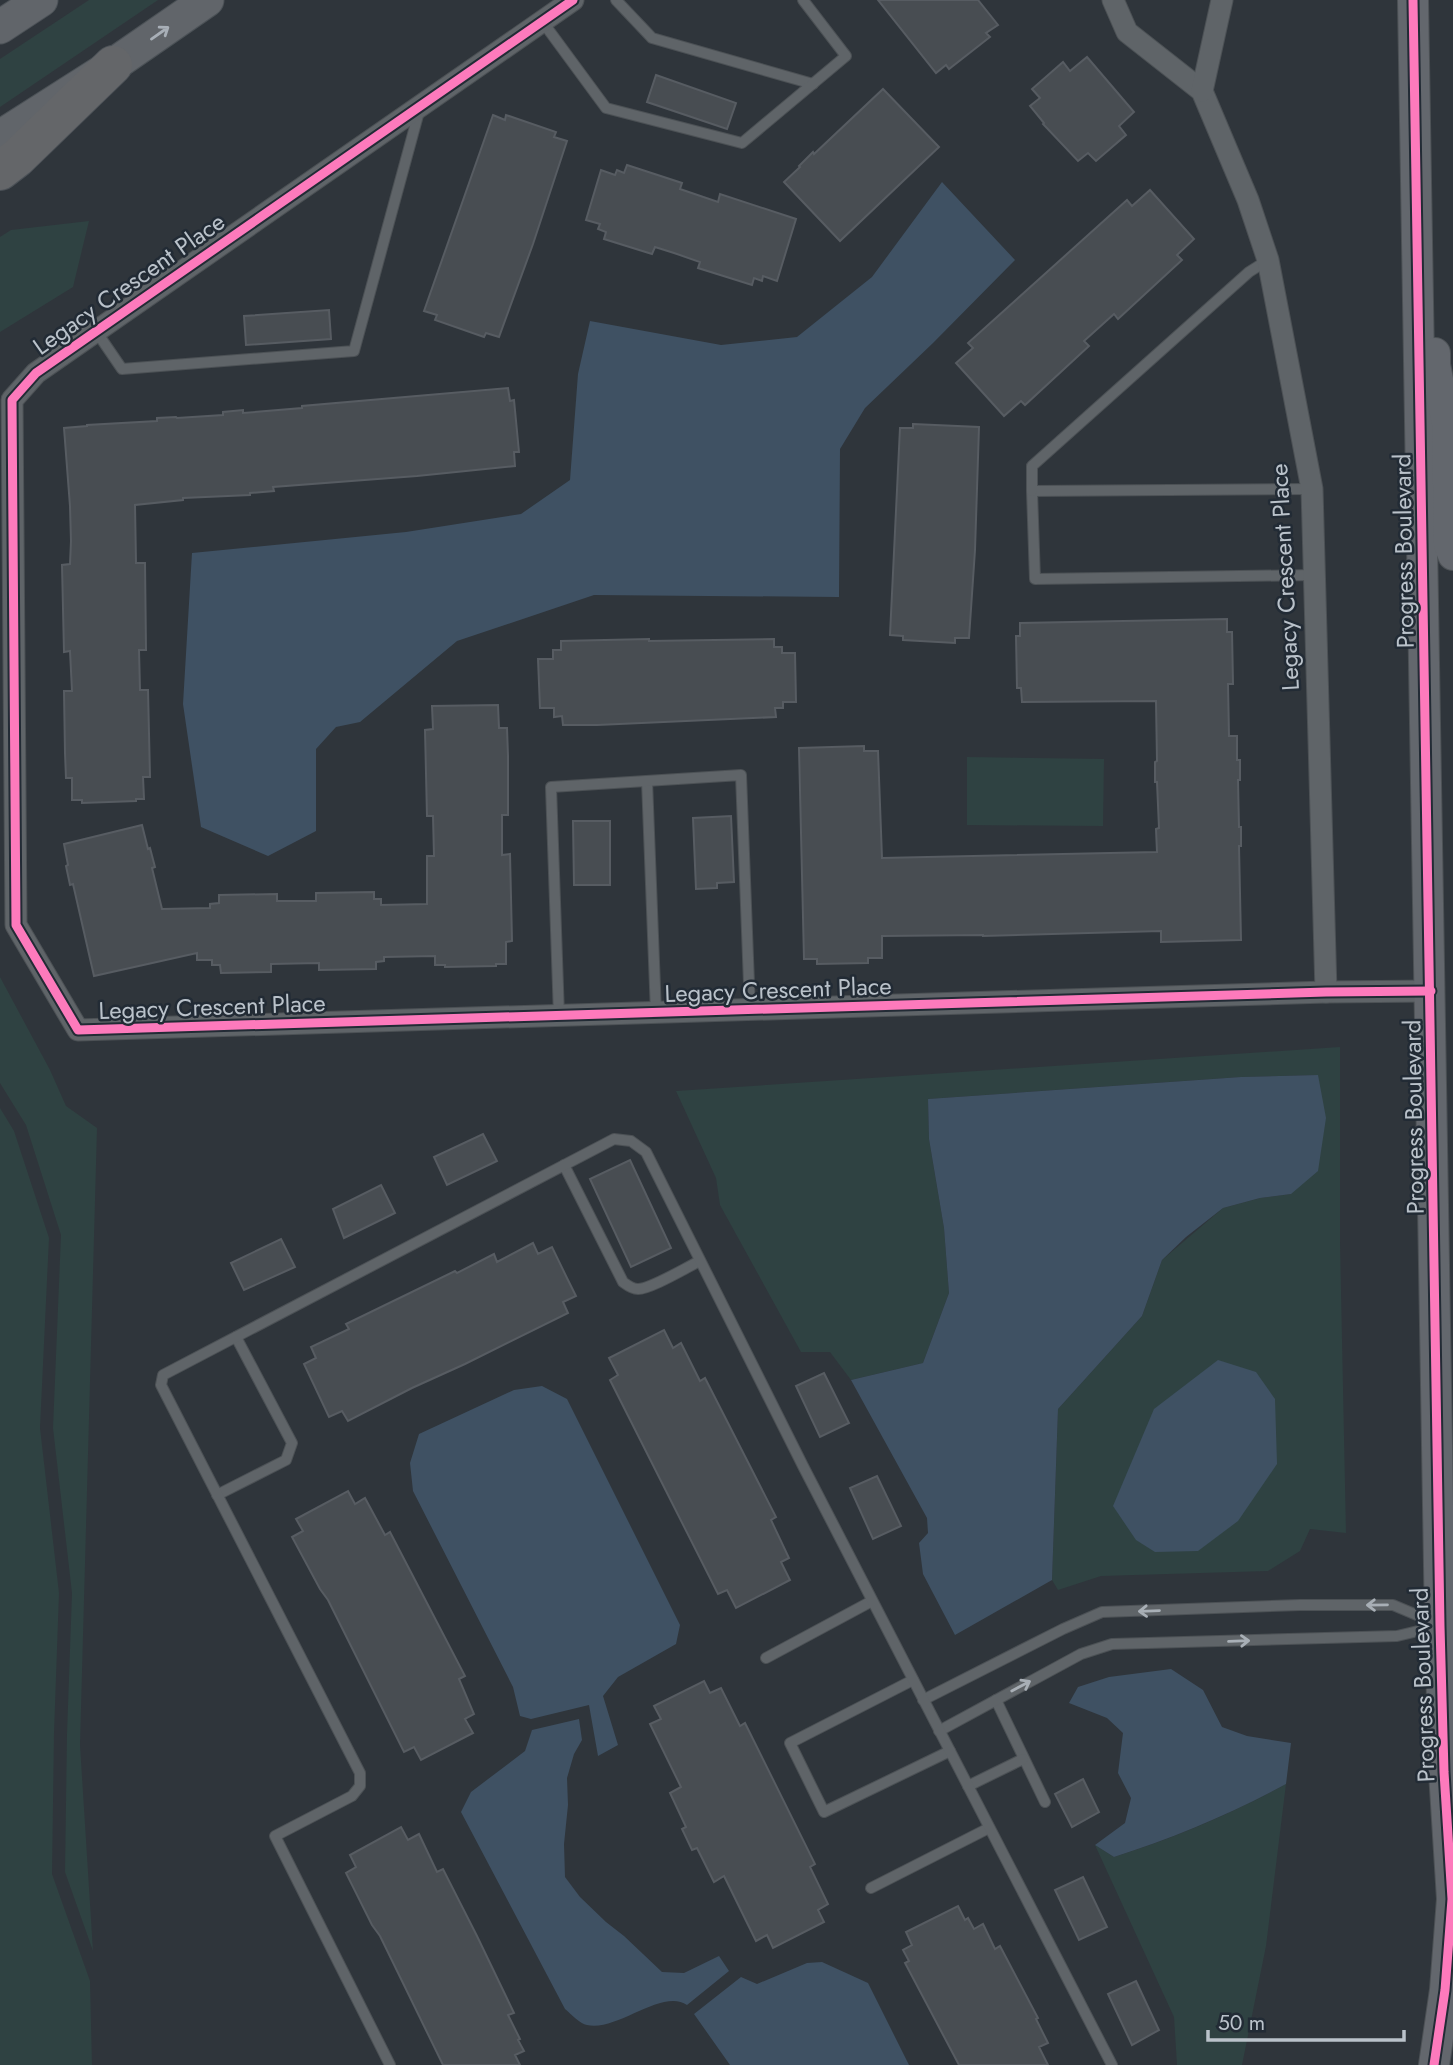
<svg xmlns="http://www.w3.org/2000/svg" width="1453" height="2065" font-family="Jost,sans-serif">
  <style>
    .green { fill: #2f4242 }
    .water { fill: #3f5163 }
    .building { fill: #484d52; stroke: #575c62; stroke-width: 2 }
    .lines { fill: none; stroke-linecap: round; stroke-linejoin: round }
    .lane-casing { stroke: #4c5155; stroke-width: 12 }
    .street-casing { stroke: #4c5155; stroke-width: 23 }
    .secondary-casing { stroke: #4c5155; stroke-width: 32 }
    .primary-casing { stroke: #4c5257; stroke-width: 35 }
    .highway-casing { stroke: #4b5157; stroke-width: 40 }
    .lane { stroke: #5f6468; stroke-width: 10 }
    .street { stroke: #5f6468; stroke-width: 21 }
    .secondary { stroke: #63676d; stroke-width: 30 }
    .primary { stroke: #61656a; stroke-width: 33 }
    .highway { stroke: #646669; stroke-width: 38 }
    .cycleway-casing { stroke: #222b35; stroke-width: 13 }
    .cycleway { stroke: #fd7abc; stroke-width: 9 }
    .oneway { stroke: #a8afb7 }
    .oneway2 { stroke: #a8afb6 }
    .labels { text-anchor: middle; stroke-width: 5; stroke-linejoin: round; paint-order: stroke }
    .street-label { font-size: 24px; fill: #bac2ca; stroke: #222b35 }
  </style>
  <rect width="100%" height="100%" fill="#2f353b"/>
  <g class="green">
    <path d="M 89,0 L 158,0 L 0,107 L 0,59 Z"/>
    <path d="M 89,221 L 73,287 L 0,332 L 0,237 L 11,230 Z"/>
    <path d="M 967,757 L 1104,759 L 1103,826 L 967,825 Z"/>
    <path d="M 0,977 L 50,1070 L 66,1106 L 97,1128 L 80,1745 L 93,1951 L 65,1872 L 67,1734 L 72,1593 L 53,1428 L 61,1235 L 26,1125 L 0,1083 Z"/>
    <path d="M 1340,1047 L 1340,1242 L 1346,1533 L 1310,1529 L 1300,1551 L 1268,1571 L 1101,1576 L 1058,1590 L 1052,1580 L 1058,1409 L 1142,1316 L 1162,1260 L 1223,1208 L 1260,1198 L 1291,1194 L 1318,1075 L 1241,1077 L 928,1099 L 929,1139 L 944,1228 L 949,1293 L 923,1363 L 851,1380 L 830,1352 L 801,1352 L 720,1205 L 716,1178 L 676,1091 Z"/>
    <path d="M 0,1108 L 14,1131 L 49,1238 L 40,1428 L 59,1593 L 54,1733 L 52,1874 L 90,1981 L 92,2065 L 0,2065 Z"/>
    <path d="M 1286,1784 L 1266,1946 L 1242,2065 L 1177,2065 L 1174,2017 L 1095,1845 L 1114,1857 C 1174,1838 1231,1814 1286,1784 Z"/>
  </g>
  <g class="water">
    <path d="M 942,182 L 1015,260 L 933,343 L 865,408 L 840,449 L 839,597 L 594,595 L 457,641 L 360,722 L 336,727 L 316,749 L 316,831 L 268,856 L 201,827 L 183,704 L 192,553 L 406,532 L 521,514 L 570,480 L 578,374 L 590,321 L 721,345 L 797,337 L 872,277 Z"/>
    <path d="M 1318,1075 L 1326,1118 L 1318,1171 L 1291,1194 L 1260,1198 L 1223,1208 L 1186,1237 L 1162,1260 L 1142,1316 L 1058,1409 L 1052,1580 L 955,1635 L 923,1574 L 919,1543 L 928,1533 L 927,1518 L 851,1380 L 923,1363 L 949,1293 L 944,1228 L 929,1139 L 928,1099 L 1241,1077 Z"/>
    <path d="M 1218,1360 L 1256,1372 L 1275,1399 L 1277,1464 L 1238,1521 L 1198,1551 L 1155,1552 L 1136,1540 L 1113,1506 L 1154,1409 Z"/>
    <path d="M 542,1386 L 567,1399 L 680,1625 L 676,1644 L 618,1677 L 603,1696 L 618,1745 L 598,1756 L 589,1705 L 531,1719 L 520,1716 L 513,1687 L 413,1491 L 410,1463 L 419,1434 L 514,1390 Z"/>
    <path d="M 1171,1669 L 1203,1690 L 1222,1727 L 1247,1736 L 1291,1743 L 1286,1784 C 1231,1814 1173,1838 1114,1857 L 1095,1845 L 1125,1823 L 1131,1798 L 1118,1773 L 1123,1733 L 1107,1718 L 1069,1703 L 1078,1687 L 1109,1677 Z"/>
    <path d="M 579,1719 L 582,1740 L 574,1754 L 567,1778 L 568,1805 L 564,1844 L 565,1877 L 580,1897 L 606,1922 L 624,1936 L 662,1972 L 684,1973 L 719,1956 L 729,1971 L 687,2005 C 662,1988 617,2032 587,2025 C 580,2024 571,2014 565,2009 L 461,1812 L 471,1792 L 525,1751 L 532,1730 Z"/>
    <path d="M 822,1962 L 868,1983 L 909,2065 L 730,2065 L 694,2014 L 741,1977 L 757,1984 L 807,1963 Z"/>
  </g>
  <g class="building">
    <path d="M 878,0 L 978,0 L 998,25 L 986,33 L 990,37 L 949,69 L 946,65 L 936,73 Z"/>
    <path d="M 1087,57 L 1134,112 L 1119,126 L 1126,135 L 1096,161 L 1088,153 L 1078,161 L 1043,124 L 1044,123 L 1030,106 L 1040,98 L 1032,89 L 1063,62 L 1070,71 Z"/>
    <path d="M 656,75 L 736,103 L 727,129 L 647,102 Z"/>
    <path d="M 883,89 L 939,147 L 840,241 L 784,182 L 800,167 L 799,166 L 813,152 L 814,154 Z"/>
    <path d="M 493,115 L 505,120 L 506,115 L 556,132 L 554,137 L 567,141 L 533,244 L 499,337 L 486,333 L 484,337 L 435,320 L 437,315 L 424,311 Z"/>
    <path d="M 627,165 L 682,183 L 680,189 L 718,202 L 720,194 L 796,219 L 777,281 L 763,276 L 762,281 L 754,278 L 752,285 L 698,268 L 700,262 L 674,253 L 655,247 L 652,254 L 604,239 L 606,232 L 598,229 L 600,224 L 586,220 L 601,170 L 615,175 L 617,170 L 624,173 Z"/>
    <path d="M 1150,190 L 1194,239 L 1177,255 L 1182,260 L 1118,319 L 1114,314 L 1084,341 L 1089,346 L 1025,405 L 1021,401 L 1004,416 L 956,363 L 973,348 L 968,343 L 1127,200 L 1132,206 Z"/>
    <path d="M 329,310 L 331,339 L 246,345 L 244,316 Z"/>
    <path d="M 508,388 L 510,401 L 514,400 L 519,452 L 514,452 L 515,466 L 417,476 L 273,487 L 274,491 L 250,493 L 250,495 L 183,498 L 183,500 L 135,505 L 136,563 L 145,563 L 146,650 L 139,650 L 140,690 L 148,690 L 150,777 L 143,777 L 144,799 L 136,799 L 136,801 L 82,803 L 82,800 L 72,800 L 72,778 L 66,778 L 65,753 L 64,691 L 72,691 L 70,651 L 64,652 L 62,565 L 70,564 L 71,541 L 70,506 L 64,428 L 87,426 L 87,425 L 157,421 L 157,418 L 176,417 L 177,418 L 223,415 L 223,412 L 243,410 L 243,413 L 302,408 L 302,406 Z"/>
    <path d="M 913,424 L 979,427 L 975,550 L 969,638 L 955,638 L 955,643 L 903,640 L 903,636 L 890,635 L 900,428 L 913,428 Z"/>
    <path d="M 1227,619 L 1227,632 L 1232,632 L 1233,684 L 1228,684 L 1229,736 L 1237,736 L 1237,760 L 1240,760 L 1240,780 L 1238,780 L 1239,827 L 1241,827 L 1241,846 L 1239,846 L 1241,940 L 1161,942 L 1161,931 L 983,936 L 983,935 L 882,936 L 882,958 L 868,958 L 868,963 L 817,964 L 817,959 L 804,959 L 799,748 L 864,746 L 864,751 L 878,751 L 882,858 L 1157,852 L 1156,829 L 1159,828 L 1157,782 L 1155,782 L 1155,762 L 1157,761 L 1156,701 L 1022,702 L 1021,688 L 1017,688 L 1016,636 L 1020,636 L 1020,623 Z"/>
    <path d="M 649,639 L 649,641 L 774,639 L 774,647 L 782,647 L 782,653 L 795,653 L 796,702 L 783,702 L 783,708 L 775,708 L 776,717 L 597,725 L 563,725 L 562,716 L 554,717 L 554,708 L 540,708 L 538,659 L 553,659 L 553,650 L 561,650 L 561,641 Z"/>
    <path d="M 498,705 L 499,728 L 507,728 L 508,756 L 508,815 L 502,815 L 502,855 L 510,854 L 512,941 L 506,942 L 506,964 L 496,964 L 496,966 L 445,967 L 445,965 L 435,965 L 435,956 L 384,957 L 384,961 L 376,962 L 376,969 L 319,970 L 319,963 L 271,964 L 271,972 L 221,973 L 220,965 L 212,965 L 212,960 L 197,960 L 197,953 L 94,976 L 73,884 L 70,885 L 66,866 L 68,865 L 64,844 L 142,825 L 148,849 L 150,848 L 155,867 L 152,868 L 162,909 L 210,908 L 210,904 L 219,903 L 219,895 L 277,894 L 277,901 L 316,901 L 316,893 L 374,892 L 374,899 L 381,899 L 381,905 L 427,904 L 427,856 L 434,856 L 433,816 L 427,816 L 425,730 L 433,729 L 432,706 Z"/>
    <path d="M 731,816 L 734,882 L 717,883 L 717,888 L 696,889 L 693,818 Z"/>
    <path d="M 573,821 L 610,821 L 610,885 L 574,885 Z"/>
    <path d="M 483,1134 L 497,1161 L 447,1185 L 434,1157 Z"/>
    <path d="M 630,1160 L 671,1248 L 631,1267 L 590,1179 Z"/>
    <path d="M 381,1185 L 395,1213 L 344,1238 L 333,1209 Z"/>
    <path d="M 281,1239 L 295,1267 L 244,1290 L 231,1263 Z"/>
    <path d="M 533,1243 L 538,1254 L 552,1247 L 567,1278 L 576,1296 L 563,1302 L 568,1313 L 465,1364 L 412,1388 L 348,1421 L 342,1411 L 329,1417 L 304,1364 L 316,1358 L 311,1347 L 349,1329 L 346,1324 L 455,1271 L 457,1273 L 494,1254 L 497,1262 Z"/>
    <path d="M 664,1330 L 673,1348 L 681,1343 L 700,1381 L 705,1378 L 776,1517 L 771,1520 L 789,1558 L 781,1562 L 790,1580 L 736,1608 L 727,1590 L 718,1594 L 610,1380 L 618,1375 L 609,1358 Z"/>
    <path d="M 824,1373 L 849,1423 L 820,1437 L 796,1386 Z"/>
    <path d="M 877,1476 L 901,1526 L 873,1539 L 850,1488 Z"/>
    <path d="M 348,1491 L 355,1504 L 365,1498 L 385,1535 L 390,1532 L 465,1676 L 459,1679 L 474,1714 L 465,1719 L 473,1733 L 421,1760 L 414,1747 L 404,1752 L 328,1600 L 320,1589 L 292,1537 L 303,1531 L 296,1519 Z"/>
    <path d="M 704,1681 L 710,1693 L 721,1688 L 740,1726 L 745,1723 L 815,1864 L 810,1867 L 828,1904 L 818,1910 L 824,1922 L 773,1948 L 767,1935 L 756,1941 L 724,1876 L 714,1882 L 697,1848 L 692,1850 L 682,1829 L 686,1827 L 670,1793 L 681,1787 L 650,1724 L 661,1719 L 654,1706 Z"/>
    <path d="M 1083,1779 L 1099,1812 L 1072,1827 L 1055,1794 Z"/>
    <path d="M 401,1827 L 408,1840 L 419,1834 L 437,1872 L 443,1869 L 477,1936 L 514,2013 L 508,2015 L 520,2039 L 518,2040 L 524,2051 L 515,2055 L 520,2065 L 443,2065 L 380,1936 L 372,1925 L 346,1873 L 356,1867 L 350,1855 Z"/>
    <path d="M 1083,1877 L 1107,1927 L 1079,1940 L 1055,1890 Z"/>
    <path d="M 958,1906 L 965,1920 L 968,1918 L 974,1929 L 983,1924 L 995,1949 L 1000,1946 L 1038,2018 L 1036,2019 L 1048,2043 L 1039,2047 L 1048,2065 L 959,2065 L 905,1963 L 909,1961 L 903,1950 L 912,1945 L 906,1932 Z"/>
    <path d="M 1136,1981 L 1159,2030 L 1132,2045 L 1108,1994 Z"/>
  </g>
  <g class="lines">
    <defs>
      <g id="lane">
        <path d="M 616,0 L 652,38 L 813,84"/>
        <path d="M 542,21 L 606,108 L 742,143 L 846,56 L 803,0"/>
        <path d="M 96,331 L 122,369 L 354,351 L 420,108"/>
        <path d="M 1312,489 L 1032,491 L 1035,579 L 1314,575"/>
        <path d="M 1032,491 L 1032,466 L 1249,272 L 1268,260"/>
        <path d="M 647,781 L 656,1013"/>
        <path d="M 559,1016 L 551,787 L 741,775 L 750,1010"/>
        <path d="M 564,1165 L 623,1282 C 627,1285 632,1289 638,1289 C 651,1289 687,1267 700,1261"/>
        <path d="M 217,1495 L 286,1460 L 292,1443 L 236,1337"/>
        <path d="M 766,1658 L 872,1601"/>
        <path d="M 913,1680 L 790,1743 L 824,1812 L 950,1751"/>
        <path d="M 923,1700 L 1063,1629 L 1102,1612 L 1300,1605 L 1393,1605 L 1438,1624"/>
        <path d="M 996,1700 L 1045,1802"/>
        <path d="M 939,1731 L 1081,1654 L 1112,1644 L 1397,1636 L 1439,1626"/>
        <path d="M 968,1786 L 1023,1759"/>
        <path d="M 871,1888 L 989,1828"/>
        <path d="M 390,2065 L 275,1836 L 352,1796 L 360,1786 L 360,1773 L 161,1385 L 163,1375 L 614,1139 L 631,1141 L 646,1152 L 803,1466 L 1112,2065"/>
      </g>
      <g id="street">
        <path d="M 573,0 L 36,373 L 12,400 L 16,925 L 78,1030 L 1326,992 L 1431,991"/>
        <path d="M 1113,0 L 1127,32 L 1202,91 L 1248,200 L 1268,260 L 1312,489 L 1326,992"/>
        <path d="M 1202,91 L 1222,0"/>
      </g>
      <g id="secondary">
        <path d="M 1413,0 L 1440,1626 L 1444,1772 L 1452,1899 L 1445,1990 L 1434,2065"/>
        <path d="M 1435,353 L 1435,365 L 1447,423 L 1449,545 L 1453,555"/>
      </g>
      <g id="primary">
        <path d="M 0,27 L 41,0"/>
        <path d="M 0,137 L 113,65 L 207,0"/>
      </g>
      <path id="highway" d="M 0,171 L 17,158 L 113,65"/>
    </defs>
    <use href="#lane" class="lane-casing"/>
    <use href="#street" class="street-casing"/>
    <use href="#secondary" class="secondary-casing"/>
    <use href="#primary" class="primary-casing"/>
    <use href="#highway" class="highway-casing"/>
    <use href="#lane" class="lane"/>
    <use href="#street" class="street"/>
    <use href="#secondary" class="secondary"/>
    <use href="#primary" class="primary"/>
    <use href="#highway" class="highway"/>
    <defs>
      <g id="cycleway">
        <path d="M 573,0 L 36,373 L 12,400 L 16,925 L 78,1030 L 1326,992 L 1431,991"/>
        <path d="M 1413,0 L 1440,1626 L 1444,1772 L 1452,1899 L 1445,1990 L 1434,2065"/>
      </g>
    </defs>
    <use href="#cycleway" class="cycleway-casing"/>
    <use href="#cycleway" class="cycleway"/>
  </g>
  <defs><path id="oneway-shaft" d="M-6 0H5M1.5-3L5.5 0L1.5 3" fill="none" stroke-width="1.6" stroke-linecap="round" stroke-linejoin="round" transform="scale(1.75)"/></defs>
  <use class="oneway" href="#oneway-shaft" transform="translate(160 33) rotate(-35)"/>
  <g class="oneway2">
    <use href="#oneway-shaft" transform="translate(1377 1605) rotate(179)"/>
    <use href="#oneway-shaft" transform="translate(1149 1611) rotate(178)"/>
    <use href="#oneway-shaft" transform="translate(1239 1641) rotate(-2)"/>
    <use href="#oneway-shaft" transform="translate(1021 1686) rotate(-28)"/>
  </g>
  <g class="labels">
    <g class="street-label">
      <text transform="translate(129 284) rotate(-35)" y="8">Legacy Crescent Place</text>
      <text transform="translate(1404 551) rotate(-91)" y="8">Progress Boulevard</text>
      <text transform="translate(1285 577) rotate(-93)" y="8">Legacy Crescent Place</text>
      <text transform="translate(778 990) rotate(-2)" y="8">Legacy Crescent Place</text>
      <text transform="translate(212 1007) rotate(-2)" y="8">Legacy Crescent Place</text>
      <text transform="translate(1414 1117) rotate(-91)" y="8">Progress Boulevard</text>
      <text transform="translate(1423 1685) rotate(-92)" y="8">Progress Boulevard</text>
    </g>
  </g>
  <path d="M1208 2030v10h196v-10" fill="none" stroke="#bac2ca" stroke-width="3.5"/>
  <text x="1218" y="2030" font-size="21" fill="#bac2ca" stroke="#222b35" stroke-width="5" paint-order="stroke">50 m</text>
</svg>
